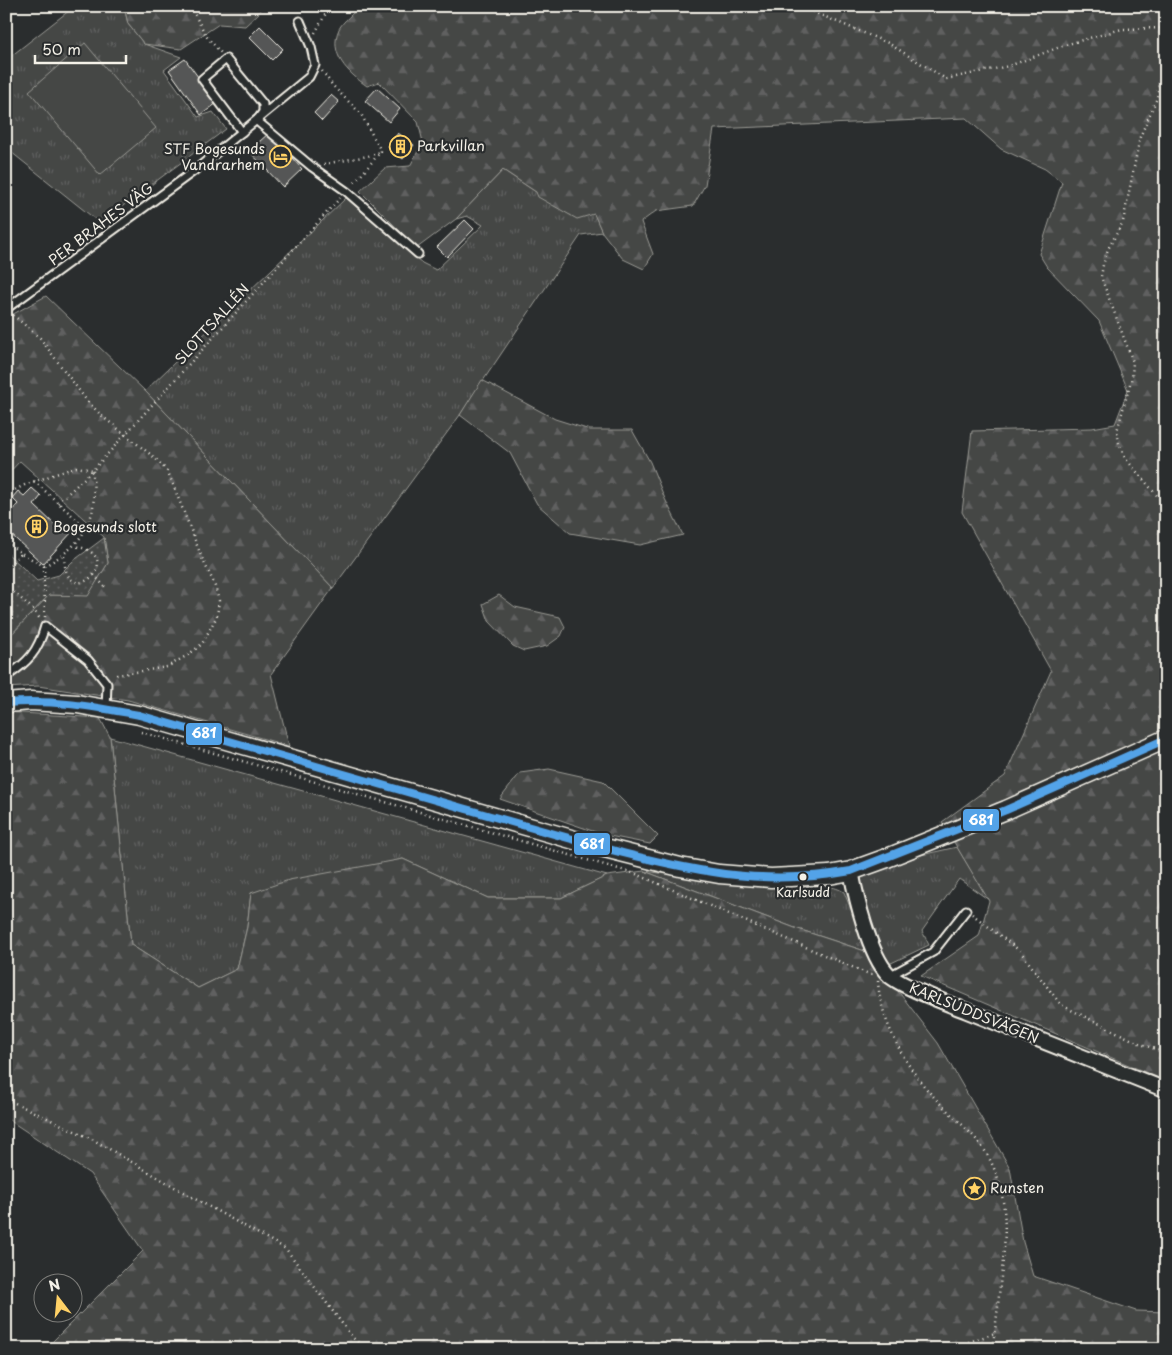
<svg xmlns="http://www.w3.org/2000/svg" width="1172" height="1355" font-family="'Playpen Sans',sans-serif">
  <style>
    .grass { fill: url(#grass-tufts); stroke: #9c9c96 }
    .forest { fill: url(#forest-firs); stroke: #9c9c96 }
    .park { fill: url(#park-dots); stroke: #9c9c96 }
    .garden { fill: #444645; stroke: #9c9c96 }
    .building { fill: #555756; stroke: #f4f1e8 }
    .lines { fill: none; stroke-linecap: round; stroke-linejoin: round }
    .service-casing { stroke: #f4f1e8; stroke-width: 11 }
    .minor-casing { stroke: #f4f1e8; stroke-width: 18 }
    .tertiary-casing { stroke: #f4f1e8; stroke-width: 21 }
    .path { stroke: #f4f1e8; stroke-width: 2.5; stroke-dasharray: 1 4; stroke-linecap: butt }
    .service { stroke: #2a2d2e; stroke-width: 7 }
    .minor { stroke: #2a2d2e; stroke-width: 14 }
    .tertiary { stroke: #2a2d2e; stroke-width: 18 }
    .bus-1-casing { stroke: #2a2d2e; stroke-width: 11 }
    .bus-1 { stroke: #53a3e8; stroke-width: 8 }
    .bus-dot { fill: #f4f1e8; stroke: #2a2d2e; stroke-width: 2 }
    .labels { text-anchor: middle; stroke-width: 4.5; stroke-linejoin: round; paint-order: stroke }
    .bus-label { font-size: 13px; fill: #f4f1e8; stroke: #2a2d2e }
    .poi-label { font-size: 14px; fill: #f4f1e8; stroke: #2a2d2e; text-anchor: start }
    .street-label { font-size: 14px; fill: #f4f1e8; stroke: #2a2d2e }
    .line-badge { stroke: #2a2d2e; stroke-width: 2 }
    .badge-label { font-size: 14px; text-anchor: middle; font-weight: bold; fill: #fff }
  </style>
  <defs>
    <pattern id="grass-tufts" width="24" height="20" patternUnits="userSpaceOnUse" patternTransform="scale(1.25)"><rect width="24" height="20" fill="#444645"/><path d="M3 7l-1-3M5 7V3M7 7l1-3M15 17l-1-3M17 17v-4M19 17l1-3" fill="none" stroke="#606160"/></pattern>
    <pattern id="forest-firs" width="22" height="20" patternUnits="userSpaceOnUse" patternTransform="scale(1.25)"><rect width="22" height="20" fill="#444645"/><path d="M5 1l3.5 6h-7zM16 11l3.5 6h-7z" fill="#606160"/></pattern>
    <pattern id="park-dots" width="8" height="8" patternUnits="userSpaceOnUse" patternTransform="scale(1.25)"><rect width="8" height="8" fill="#444645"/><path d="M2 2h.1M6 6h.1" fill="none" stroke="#606160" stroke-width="1.8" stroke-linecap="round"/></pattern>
  </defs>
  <rect width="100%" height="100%" fill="#2a2d2e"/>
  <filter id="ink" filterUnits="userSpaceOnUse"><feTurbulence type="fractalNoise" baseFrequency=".02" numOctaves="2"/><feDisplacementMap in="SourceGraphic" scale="10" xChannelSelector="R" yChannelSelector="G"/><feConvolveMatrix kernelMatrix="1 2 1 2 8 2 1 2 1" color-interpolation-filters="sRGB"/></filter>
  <g filter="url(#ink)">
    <g class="grass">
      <path d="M 75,6 L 124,6 L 128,24 L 144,44 L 181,57 L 164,70 L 198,117 L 213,112 L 226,129 L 100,223 L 6,148 L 6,60 Z"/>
      <path d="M 503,170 L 536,192 L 594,213 L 602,232 L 581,235 L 460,415 L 333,588 L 145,391 L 346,198 L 422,263 L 436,270 L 483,225 L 467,216 L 456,219 Z"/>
      <path d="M 110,737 L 607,876 L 561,898 L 488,898 L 403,859 L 251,893 L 247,927 L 237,969 L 198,988 L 131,945 Z"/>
      <path d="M 957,847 L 989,900 L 959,879 L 922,931 L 929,945 L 887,965 L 872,937 L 858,888 L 860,874 L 908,858 Z"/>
      <path d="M 644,871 L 794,890 L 811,899 C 823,888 829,883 844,892 L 868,952 L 795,928 Z"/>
    </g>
    <g class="forest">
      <path d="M 124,6 L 261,6 L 259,13 L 245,26 L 219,24 L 181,49 L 144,44 L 128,24 Z"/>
      <path d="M 360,6 L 1057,6 L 1063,9 L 1070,6 L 1166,6 L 1166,1081 L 921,976 L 979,936 L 989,901 L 942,822 L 1005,776 L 1051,671 L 962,512 L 972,431 L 1092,428 L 1115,424 L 1128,390 L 1099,321 L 1047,267 L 1039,254 L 1062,182 L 1045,169 L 1001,149 L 966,118 L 714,129 L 705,185 L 693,206 L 656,211 L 641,222 L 653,254 L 644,269 L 623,259 L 602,232 L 594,214 L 577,219 L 538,197 L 536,192 L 503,170 L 456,219 L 417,248 L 360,191 L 385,168 L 410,166 L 423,142 L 418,122 L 379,82 L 367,86 C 348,73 328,54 339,29 C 343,21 354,13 360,6 Z"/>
      <path d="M 46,296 L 145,391 L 333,588 L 271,674 L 289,746 L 128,700 L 38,686 L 6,688 L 6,640 L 49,595 L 88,595 L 108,563 L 104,537 L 20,461 L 6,476 L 6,318 Z"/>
      <path d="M 482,380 L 555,419 L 590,430 L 632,430 L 650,462 L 665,499 L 683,535 L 640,545 L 570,533 L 537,504 L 510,453 L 460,415 Z"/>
      <path d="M 499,595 L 515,607 L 560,617 L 565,627 L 561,636 L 547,646 L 524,651 L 513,646 L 489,621 L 483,604 Z"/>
      <path d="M 6,712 L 100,718 L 110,737 L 131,945 L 198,988 L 237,969 L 247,927 L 251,893 L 289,880 L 403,859 L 488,898 L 561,898 L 607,876 L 644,871 L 795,928 L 868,952 L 938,1043 L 1010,1168 L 1023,1242 L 1033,1276 L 1136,1311 L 1166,1312 L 1166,1349 L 45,1349 L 143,1251 L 90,1174 L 6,1118 L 6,813 L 10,797 L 6,794 Z"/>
      <path d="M 549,769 L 603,781 L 658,836 L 650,844 L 604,835 L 500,799 L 520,773 Z"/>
    </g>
    <path class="park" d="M 104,538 L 108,563 L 88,596 L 49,595 L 6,640 L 6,552 L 37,581 L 59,575 L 73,561 Z"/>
    <path class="garden" d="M 85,43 L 156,128 L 100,175 L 29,91 Z"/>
    <g class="building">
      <path d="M 260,26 L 283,49 L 272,60 L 249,37 Z"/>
      <path d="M 185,59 L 217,103 L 201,115 L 169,70 Z"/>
      <path d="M 377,88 L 400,109 L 389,122 L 365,101 Z"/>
      <path d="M 331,95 L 339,102 L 322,121 L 314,113 Z"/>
      <path d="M 269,133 L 302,169 L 283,187 L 249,151 Z"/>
      <path d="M 398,133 L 414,145 L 403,159 L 388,147 Z"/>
      <path d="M 465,220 L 474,229 L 447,257 L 437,247 Z"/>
      <path d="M 32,488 L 41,496 L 34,505 L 55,525 L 60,520 L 72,532 L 43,564 L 6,530 L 6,513 L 8,515 L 18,504 L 12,498 L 18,491 L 24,496 Z"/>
    </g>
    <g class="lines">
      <defs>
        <g id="service">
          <path d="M 257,121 L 312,167 L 346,191 L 418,254"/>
          <path d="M 242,132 L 202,79 L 226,59 L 263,104 L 263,112 L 260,116"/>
          <path d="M 6,309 L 194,171 L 309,77 L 315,65 L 311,47 L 300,21"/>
          <path d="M 6,677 C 28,662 38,652 45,626 L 88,660 L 107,684 L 106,709"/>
          <path d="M 889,976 L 933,952 L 966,910"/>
        </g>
        <path id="minor" d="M 851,871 C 856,897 869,954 888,974 C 899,986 950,1004 967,1011 C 1033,1037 1099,1064 1166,1090"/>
        <path id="tertiary" d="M 6,703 L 31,701 L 77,704 L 139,715 L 585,843 L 680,867 L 719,874 L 771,878 L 829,875 L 851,871 L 887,858 L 1006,810 L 1166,739"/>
      </defs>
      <use href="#service" class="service-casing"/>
      <use href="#minor" class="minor-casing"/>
      <use href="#tertiary" class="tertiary-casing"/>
      <g class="path">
        <path d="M 190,6 L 207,37 L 221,53"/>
        <path d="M 799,6 L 888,43 L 946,79 L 1009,66 L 1068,44 L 1122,29 L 1165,28"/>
        <path d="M 1160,6 L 1164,29 L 1163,57 L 1157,98 L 1140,137 L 1123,222 L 1108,249 L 1103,265 L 1101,277 L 1133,362 L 1132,377 L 1117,431 L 1119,443 L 1125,458 L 1166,506"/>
        <path d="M 315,33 L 330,6"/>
        <path d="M 322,71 L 333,86 L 361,114 L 381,151 L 353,185"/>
        <path d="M 324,164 L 368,156 L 380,152"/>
        <path d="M 13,315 L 40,338 L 87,401 L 103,417 L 155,458 L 168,472 L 202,558 L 214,583 L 219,601 L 217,616 L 202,644 L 188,655 L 167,667 L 117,675 L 114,678"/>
        <path d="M 34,481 L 85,527"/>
        <path d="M 6,494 L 27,484 L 76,467 L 93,470"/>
        <path d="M 58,503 L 93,470 L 340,198"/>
        <path d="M 6,542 L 21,553 L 44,566"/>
        <path d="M 64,556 C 65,610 118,567 89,551 C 85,548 79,547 74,546"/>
        <path d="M 44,566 C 67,554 85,539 92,513 C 95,500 93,483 93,470"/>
        <path d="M 44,566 L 45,617"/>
        <path d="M 6,569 L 21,553"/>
        <path d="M 94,575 L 107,589"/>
        <path d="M 6,586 L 32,608 L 40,619"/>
        <path d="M 141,732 L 636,874 L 859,970 L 872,975"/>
        <path d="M 972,914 L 1020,951 L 1061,1005 L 1141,1044 L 1166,1053"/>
        <path d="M 878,981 C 880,1020 906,1068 933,1096 C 949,1114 972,1131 985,1151 C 1011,1193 1006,1239 1000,1285 C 998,1306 996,1327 992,1349"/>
        <path d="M 6,1099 L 92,1139 L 197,1200 L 286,1249 L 353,1338 L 365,1349"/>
        <path d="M 785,1349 L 798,1345 L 952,1348 L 995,1333"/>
      </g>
      <use href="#service" class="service"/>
      <use href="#minor" class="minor"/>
      <use href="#tertiary" class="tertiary"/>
      <defs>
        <path id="bus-1" d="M 6,703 C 52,699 95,707 139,715 C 248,746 357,778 466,809 C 519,824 571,839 623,853 C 702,873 769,886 851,871 L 1006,810 L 1166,739"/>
      </defs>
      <use href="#bus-1" class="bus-1-casing"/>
      <use href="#bus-1" class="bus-1"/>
    </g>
  </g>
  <defs>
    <symbol id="building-ring" viewBox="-11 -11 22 22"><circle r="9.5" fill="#2a2d2e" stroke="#ffd166" stroke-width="1.5"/><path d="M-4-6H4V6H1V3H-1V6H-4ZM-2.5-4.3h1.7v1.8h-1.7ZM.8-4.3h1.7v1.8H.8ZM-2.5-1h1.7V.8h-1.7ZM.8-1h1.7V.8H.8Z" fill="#ffd166"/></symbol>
    <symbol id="hotel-ring" viewBox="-11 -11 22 22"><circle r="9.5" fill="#2a2d2e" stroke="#ffd166" stroke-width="1.5"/><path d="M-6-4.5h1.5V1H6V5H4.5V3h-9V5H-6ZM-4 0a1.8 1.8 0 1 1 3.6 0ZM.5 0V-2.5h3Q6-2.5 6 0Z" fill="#ffd166"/></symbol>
    <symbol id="sight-ring" viewBox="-11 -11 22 22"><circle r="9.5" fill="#2a2d2e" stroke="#ffd166" stroke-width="1.5"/><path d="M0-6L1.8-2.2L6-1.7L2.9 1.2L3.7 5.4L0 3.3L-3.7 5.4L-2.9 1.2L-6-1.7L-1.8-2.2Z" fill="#ffd166"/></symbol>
  </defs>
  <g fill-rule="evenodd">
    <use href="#building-ring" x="388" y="134" width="25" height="25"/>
    <use href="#hotel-ring" x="268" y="144" width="25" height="25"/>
    <use href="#building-ring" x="24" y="514" width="25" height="25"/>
    <use href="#sight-ring" x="962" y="1176" width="25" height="25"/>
  </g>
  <circle class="bus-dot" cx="803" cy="877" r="4.5"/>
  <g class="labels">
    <g class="bus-label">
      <text x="803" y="897">Karlsudd</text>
    </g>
    <g class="poi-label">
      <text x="417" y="151">Parkvillan</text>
      <text x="265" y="154" text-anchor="end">STF Bogesunds<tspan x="265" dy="16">Vandrarhem</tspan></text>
      <text x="53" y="532">Bogesunds slott</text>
      <text x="990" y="1193">Runsten</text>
    </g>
    <g class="street-label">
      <text transform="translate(101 224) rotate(-37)" y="5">PER BRAHES VÄG</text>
      <text transform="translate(212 324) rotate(-48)" y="5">SLOTTSALLÉN</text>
      <text transform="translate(974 1013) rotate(22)" y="5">KARLSUDDSVÄGEN</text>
    </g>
  </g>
  <g class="line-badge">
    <rect x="185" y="722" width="38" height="24" rx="5" fill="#53a3e8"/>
    <rect x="962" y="808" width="38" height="24" rx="5" fill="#53a3e8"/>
    <rect x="573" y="832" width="38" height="24" rx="5" fill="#53a3e8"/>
  </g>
  <g class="badge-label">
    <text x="204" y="738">681</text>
    <text x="981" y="825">681</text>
    <text x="592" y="849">681</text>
  </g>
  <rect width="1172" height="1355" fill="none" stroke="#2a2d2e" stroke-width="25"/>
  <rect x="12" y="12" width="1147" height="1330" fill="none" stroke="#f4f1e8" stroke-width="2" filter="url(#ink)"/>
  <g transform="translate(58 1298) rotate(344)"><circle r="24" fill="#2a2d2e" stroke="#7b7b78"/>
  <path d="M0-4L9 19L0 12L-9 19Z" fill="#ffd166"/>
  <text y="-8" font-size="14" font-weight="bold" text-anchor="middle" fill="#f4f1e8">N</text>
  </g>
  <path d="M35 55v8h91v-8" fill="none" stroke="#f4f1e8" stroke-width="2.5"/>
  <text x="42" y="55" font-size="15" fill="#f4f1e8" stroke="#2a2d2e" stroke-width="4" paint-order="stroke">50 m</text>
</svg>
